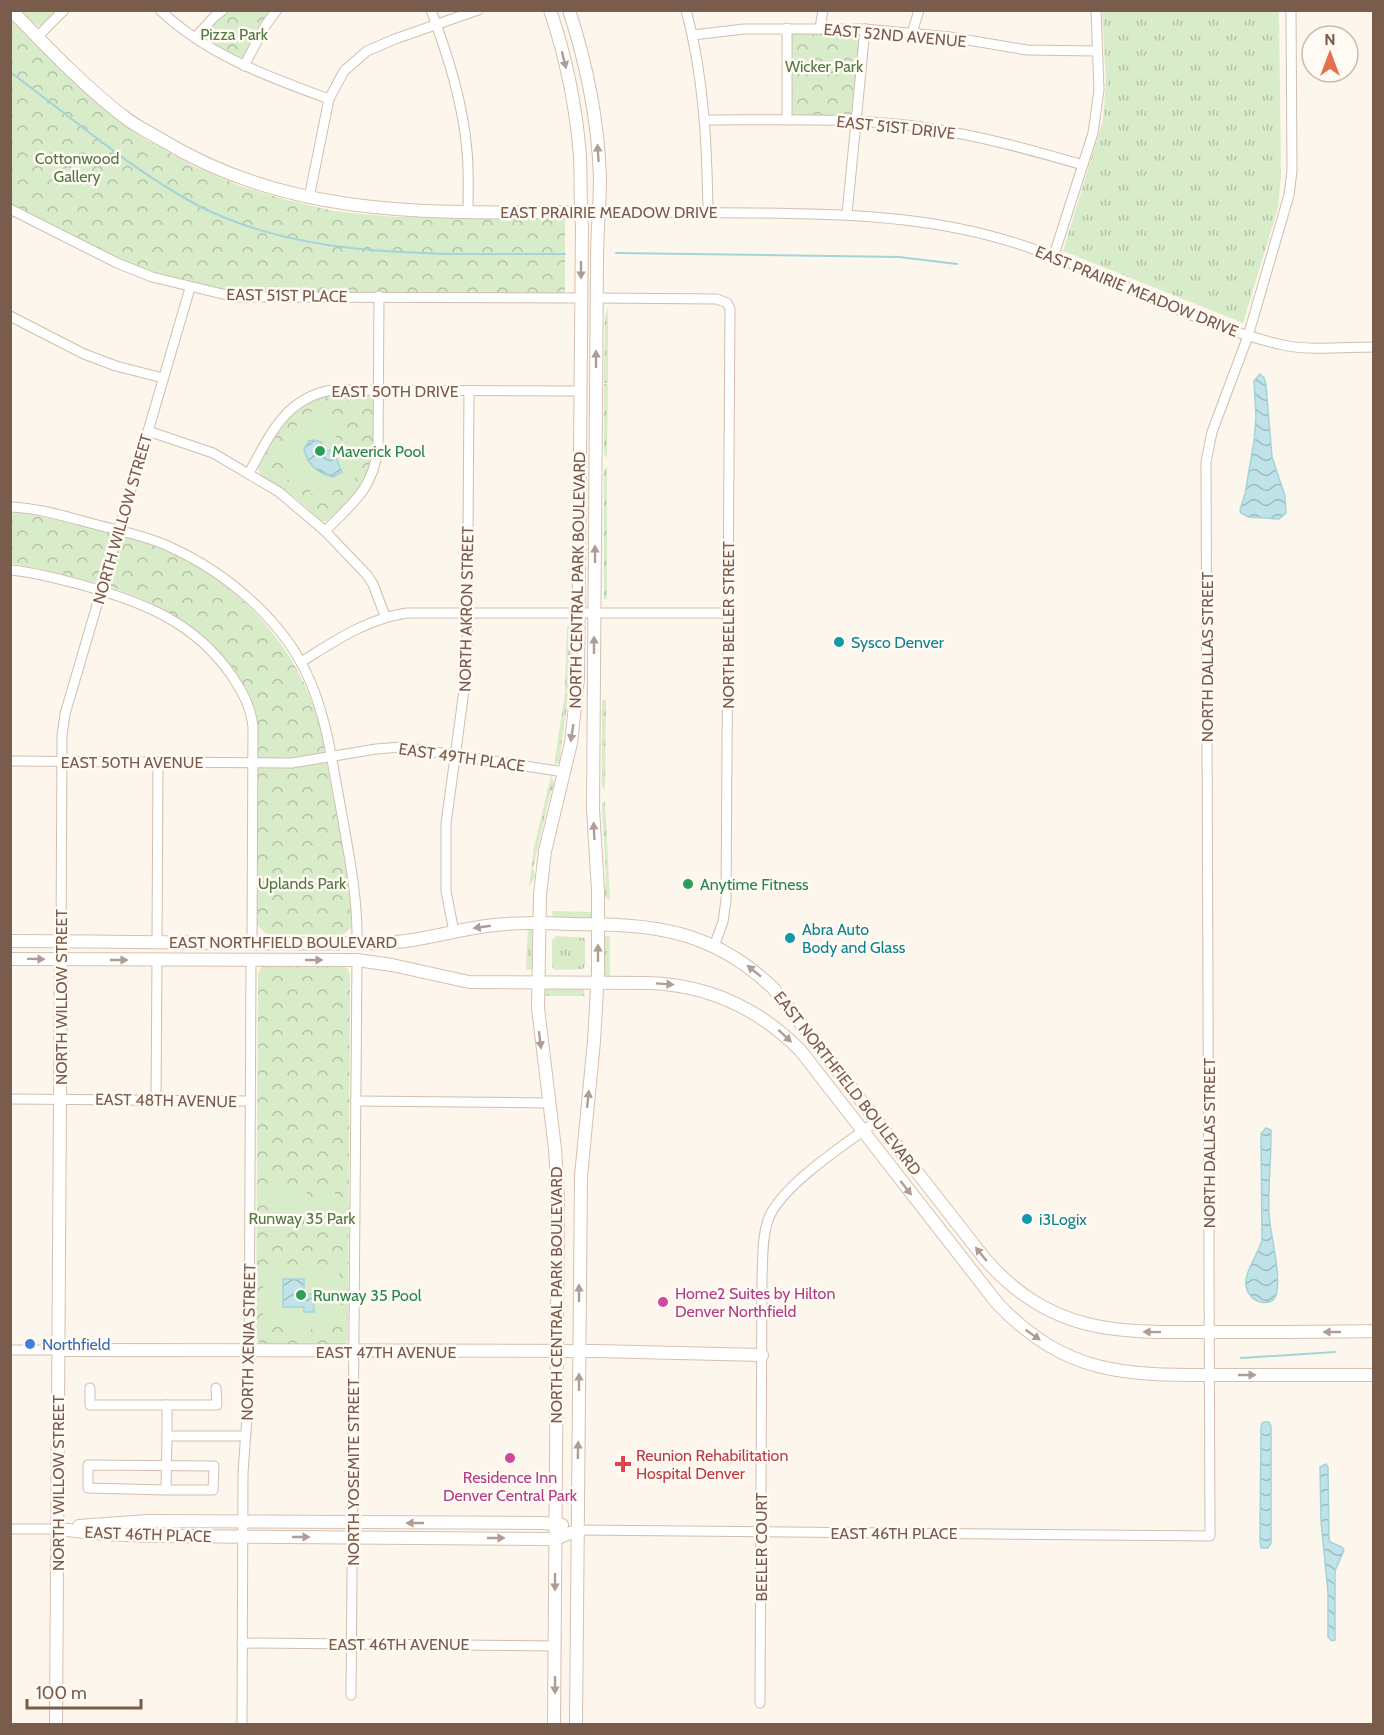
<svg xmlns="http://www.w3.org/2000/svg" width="1384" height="1735" font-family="Cabin,sans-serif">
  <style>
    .grass { fill: url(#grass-tufts) }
    .park { fill: url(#park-crowns) }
    .pitch { fill: #d8ecc9 }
    .water { fill: url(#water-waves); stroke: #a5d3da; stroke-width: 1.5 }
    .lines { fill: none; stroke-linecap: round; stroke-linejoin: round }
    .stream { stroke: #a5d3da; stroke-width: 2 }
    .street-casing { stroke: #d1beb0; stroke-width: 11 }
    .secondary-casing { stroke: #d6c0b0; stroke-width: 14 }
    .street { stroke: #fff; stroke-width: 9 }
    .secondary { stroke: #fff; stroke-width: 12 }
    .oneway { fill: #af9d94 }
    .leisure-dot { fill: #2e9e5b; stroke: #fffaf3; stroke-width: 2 }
    .culture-dot { fill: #0f9aa8; stroke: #fffaf3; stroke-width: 2 }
    .hotel-dot { fill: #d1479c; stroke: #fffaf3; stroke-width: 2 }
    .shop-dot { fill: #3f7fe0; stroke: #fffaf3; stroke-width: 2 }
    .health-dot { fill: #e0444e; stroke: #fffaf3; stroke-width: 2 }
    .labels { text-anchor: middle; stroke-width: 5; stroke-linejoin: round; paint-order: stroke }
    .park-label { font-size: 16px; fill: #537a41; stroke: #fffaf3 }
    .street-label { font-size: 16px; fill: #7a5c4d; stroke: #fffaf3 }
    .leisure-label { font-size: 16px; fill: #27864d; stroke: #fffaf3; text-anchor: start }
    .culture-label { font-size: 16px; fill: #0d838f; stroke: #fffaf3; text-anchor: start }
    .hotel-label { font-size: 16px; fill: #b23c85; stroke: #fffaf3; text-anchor: start }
    .shop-label { font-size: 16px; fill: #366cbe; stroke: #fffaf3; text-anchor: start }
    .health-label { font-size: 16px; fill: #be3a42; stroke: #fffaf3; text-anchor: start }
  </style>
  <defs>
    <pattern id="grass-tufts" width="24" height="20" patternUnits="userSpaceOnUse" patternTransform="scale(1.5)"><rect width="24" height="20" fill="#d8ecc9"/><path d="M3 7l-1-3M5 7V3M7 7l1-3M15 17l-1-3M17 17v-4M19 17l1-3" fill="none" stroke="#b4c2a5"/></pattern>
    <pattern id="park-crowns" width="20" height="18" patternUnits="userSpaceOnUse" patternTransform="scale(1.5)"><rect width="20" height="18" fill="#d8ecc9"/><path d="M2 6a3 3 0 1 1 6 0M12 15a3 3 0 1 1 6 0" fill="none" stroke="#b4c2a5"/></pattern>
    <pattern id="water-waves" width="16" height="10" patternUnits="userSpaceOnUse" patternTransform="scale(1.5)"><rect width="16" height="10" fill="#bfe3e8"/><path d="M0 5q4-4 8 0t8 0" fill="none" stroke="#a0bbbe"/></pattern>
  </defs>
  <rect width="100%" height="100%" fill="#fdf6ec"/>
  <g class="grass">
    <path d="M 1102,11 L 1279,11 L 1281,176 L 1278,208 L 1243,323 L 1063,251 L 1103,120 L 1106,81 Z"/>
    <path d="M 608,308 L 608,383 L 604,383 L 605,316 Z"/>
    <path d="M 604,384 L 608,384 L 607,458 L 604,454 Z"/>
    <path d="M 607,466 L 607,599 L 604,599 L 604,470 Z"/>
    <path d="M 567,626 L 571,626 L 569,691 L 561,747 L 560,762 L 554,765 L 565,693 Z"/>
    <path d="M 602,700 L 606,700 L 605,790 L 602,786 Z"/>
    <path d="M 551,776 L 555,784 L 550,794 L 533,868 L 535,877 L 529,887 L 534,847 Z"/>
    <path d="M 605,801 L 610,901 L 604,895 C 609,884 602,825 602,804 Z"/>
    <path d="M 552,911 L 593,912 L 592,919 L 553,918 Z"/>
    <path d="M 528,928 L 535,930 L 533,969 L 526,970 Z"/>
    <path d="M 557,936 L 585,938 L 585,965 L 583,969 L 556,970 L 552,968 L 552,940 Z"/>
    <path d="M 606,936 L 610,936 L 610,978 L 603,976 L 603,938 Z"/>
    <path d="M 546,988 L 583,988 L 585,996 L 544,996 Z"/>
  </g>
  <g class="park">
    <path d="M 22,11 L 59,11 L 40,26 L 32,23 Z"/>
    <path d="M 223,11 L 277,11 L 244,66 L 195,38 Z"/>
    <path d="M 11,15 L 84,89 L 133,132 L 191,165 L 240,186 L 287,200 L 334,211 L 361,214 L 397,217 L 565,218 L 565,295 L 233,295 L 192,286 L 126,264 L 11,205 Z"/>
    <path d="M 789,30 L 862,31 L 853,116 L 787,115 Z"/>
    <path d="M 368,393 L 373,398 C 373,431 378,469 353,496 C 345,505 335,513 326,521 L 321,521 L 297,499 L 260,474 L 258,468 C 274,441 288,406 321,396 C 336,391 353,394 368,393 Z"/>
    <path d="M 11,512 C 35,514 58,520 82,525 C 109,532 139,537 165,549 C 235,580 296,644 318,720 C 324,741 327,764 331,786 C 338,823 345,861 352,898 L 352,927 L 343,935 L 266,934 L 257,925 L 257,719 C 250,695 242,682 227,663 C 173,593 91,581 11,563 Z"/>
    <path d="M 267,964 L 339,965 L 347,968 L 350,975 L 348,1340 L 345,1344 L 341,1345 L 263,1345 L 258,1342 L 256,1337 L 258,974 L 261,967 Z"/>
  </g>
  <g class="pitch">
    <path d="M 320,408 C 335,410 331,428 337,439 L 351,443 L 355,448 L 352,464 L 356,480 C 350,489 342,491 332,489 L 329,496 L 316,491 L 315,495 L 310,493 L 310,490 L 283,477 L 285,471 L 289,472 C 292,462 289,461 286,453 L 293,439 L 298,421 L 315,409 Z"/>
    <path d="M 271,1186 L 307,1187 L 307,1214 L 271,1214 Z"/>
    <path d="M 317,1186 L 335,1186 L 335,1216 L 317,1215 Z"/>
    <path d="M 263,1268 L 325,1268 L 325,1271 L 339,1271 L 338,1321 L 325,1321 L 325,1329 L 311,1329 L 311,1332 L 287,1332 L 287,1319 L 263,1319 Z"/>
  </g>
  <g class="water">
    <path d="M 1260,374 L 1264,378 L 1266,385 L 1272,457 L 1285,496 L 1286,513 L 1279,519 L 1248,517 L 1241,513 L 1240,510 L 1245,494 L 1254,441 L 1256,417 L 1254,381 Z"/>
    <path d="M 314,440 L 322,442 L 318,455 L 330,450 L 337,460 L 342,472 L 333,477 C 318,473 307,465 304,449 L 309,441 Z"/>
    <path d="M 1266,1128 L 1271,1130 L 1271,1135 C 1271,1161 1268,1187 1269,1213 C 1270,1235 1282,1275 1276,1295 C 1272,1307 1256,1303 1250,1295 C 1237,1279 1258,1257 1262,1240 L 1261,1134 Z"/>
    <path d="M 283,1279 L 304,1279 L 304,1294 L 314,1294 L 314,1312 L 304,1312 L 304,1307 L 283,1307 Z"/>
    <path d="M 1264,1422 L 1269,1422 L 1271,1426 L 1271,1543 L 1268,1548 L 1261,1548 L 1260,1540 L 1261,1428 L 1262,1423 Z"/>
    <path d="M 1326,1464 L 1328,1467 L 1329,1538 L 1330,1542 L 1342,1547 L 1344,1550 L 1335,1571 L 1335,1640 L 1332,1641 L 1328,1637 L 1328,1593 L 1321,1521 L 1320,1467 Z"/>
  </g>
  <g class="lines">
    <g class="stream">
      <path d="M 10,72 C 73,118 131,170 199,206 C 309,262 445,253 565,254"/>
      <path d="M 616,253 L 899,257 L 957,264"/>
      <path d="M 1241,1358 L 1335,1352"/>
    </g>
    <defs>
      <g id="street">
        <path d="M 160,10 C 207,55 269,77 329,99"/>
        <path d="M 431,10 C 448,56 463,103 467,151 C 469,171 468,192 468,212"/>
        <path d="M 686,10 C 704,76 707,145 708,213"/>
        <path d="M 787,28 L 787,120"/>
        <path d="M 820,28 L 823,10"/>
        <path d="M 912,33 L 919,10"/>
        <path d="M 693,35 L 744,29 L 865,29 L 950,37 L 1027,50 L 1097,51"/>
        <path d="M 37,37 L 64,10"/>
        <path d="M 195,38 L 214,17 L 223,10"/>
        <path d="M 244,66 L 265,26 L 277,10"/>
        <path d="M 704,120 C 778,120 854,117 928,128 C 981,136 1031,150 1083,165"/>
        <path d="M 309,198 L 329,99 L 344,71 L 367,51 L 395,39 L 478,10"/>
        <path d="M 10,209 L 117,263 L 152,277 L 235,297 L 581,298"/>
        <path d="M 599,212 C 650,212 702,213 753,213 C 834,214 912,215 991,236 C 1092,262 1181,322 1283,345 C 1308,351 1347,347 1374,347"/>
        <path d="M 847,214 L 865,29"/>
        <path d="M 1054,255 L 1093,133 L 1099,90 L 1096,10"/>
        <path d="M 597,298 L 717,299 L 727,303 L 730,309 L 726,900 L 723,922 L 714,946"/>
        <path d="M 10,316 L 84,354 L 116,366 L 163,378"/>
        <path d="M 148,431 L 213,453 L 279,492 L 325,531 L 367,575 L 373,584 L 385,616"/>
        <path d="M 249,473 C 270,435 285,398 332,390 L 581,391"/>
        <path d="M 10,507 C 38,508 64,516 90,523 C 116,530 144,535 168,546 C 226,572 285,621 310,681 C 327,720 332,762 340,804 C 348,850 358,896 357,943"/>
        <path d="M 325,531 C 353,503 373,489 378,448 L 379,296"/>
        <path d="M 10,570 C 35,572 59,579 82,585 C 143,602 195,622 232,676 C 243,693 251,707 253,727 L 252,942"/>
        <path d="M 301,662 C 335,641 366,619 407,613 L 728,613"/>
        <path d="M 10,761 L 292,763 L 376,749 L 402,747 L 564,772"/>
        <path d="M 454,932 L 446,891 L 446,824 L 467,668 L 469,391"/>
        <path d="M 61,941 L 62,736 L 65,714 L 190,288"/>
        <path d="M 157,941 L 158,762"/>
        <path d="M 10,1099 L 250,1101"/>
        <path d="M 156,1100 L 157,960"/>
        <path d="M 356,1101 L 549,1103"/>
        <path d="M 10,1350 L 59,1350"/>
        <path d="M 90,1388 L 90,1405 L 167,1405"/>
        <path d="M 167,1436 L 167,1405 L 217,1405 L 216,1388"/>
        <path d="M 166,1490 L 88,1488 L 88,1465 L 214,1466 L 213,1490 L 166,1490 L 167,1436 L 245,1436"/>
        <path d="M 10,1529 L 58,1529"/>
        <path d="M 578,1530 L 1210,1536 L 1206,462 L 1212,432 L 1248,336 L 1289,195 L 1292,171 L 1291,10"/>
        <path d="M 242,1643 L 555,1646"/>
        <path d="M 351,1695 L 357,960"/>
        <path d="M 760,1703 L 762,1276 C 763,1257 762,1238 768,1220 C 780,1186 847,1143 877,1121"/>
        <path d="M 242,1724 L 243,1473 L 249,1389 L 251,960"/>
      </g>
      <g id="secondary">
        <path d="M 11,10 C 47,47 83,85 123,116 C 135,126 149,132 162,140 C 298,223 446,212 599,212"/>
        <path d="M 550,10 C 566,57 576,106 580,156 C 581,179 580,203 582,226 L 578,678 L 571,743 L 545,851 L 540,895 L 538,1008 L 555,1149 L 558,1196 L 554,1724"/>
        <path d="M 569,10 C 587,65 598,120 600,177 C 600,205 597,232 597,260 L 593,809 L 598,890 L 598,972 L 594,1041 L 581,1176 L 576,1724"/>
        <path d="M 10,941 C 133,941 256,945 378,943 C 415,943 450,931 486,926 C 514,922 543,923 572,924 C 653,924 711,929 773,988 L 985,1259 C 1055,1339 1126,1332 1223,1332 C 1273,1332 1323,1332 1374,1331"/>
        <path d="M 10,959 L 357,960 L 392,965 L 469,982 L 649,983 C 709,985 758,1008 800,1050 L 997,1303 C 1070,1380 1134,1375 1232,1375 C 1279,1375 1326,1375 1374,1375"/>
        <path d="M 59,1350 L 595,1351 L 762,1355"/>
        <path d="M 79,1526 L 148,1521 L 543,1523 L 562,1525"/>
        <path d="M 58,1529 L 104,1534 L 151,1536 L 543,1539 L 555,1539 L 578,1530"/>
        <path d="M 56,1724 L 61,941"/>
      </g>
    </defs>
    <use href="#street" class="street-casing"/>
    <use href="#secondary" class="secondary-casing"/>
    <use href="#street" class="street"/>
    <use href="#secondary" class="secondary"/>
  </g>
  <defs><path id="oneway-solid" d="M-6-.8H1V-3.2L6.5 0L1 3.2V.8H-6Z" transform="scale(1.5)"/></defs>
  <g class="oneway">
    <use href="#oneway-solid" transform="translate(564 60) rotate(76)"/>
    <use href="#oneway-solid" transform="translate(598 153) rotate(-94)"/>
    <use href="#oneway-solid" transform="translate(581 270) rotate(90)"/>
    <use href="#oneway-solid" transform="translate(596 359) rotate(-90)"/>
    <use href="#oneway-solid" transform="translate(595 554) rotate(-90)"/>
    <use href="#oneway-solid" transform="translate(594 645) rotate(-90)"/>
    <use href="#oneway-solid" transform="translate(572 733) rotate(99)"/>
    <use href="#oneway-solid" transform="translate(594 831) rotate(-93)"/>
    <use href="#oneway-solid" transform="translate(482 927) rotate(172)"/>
    <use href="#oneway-solid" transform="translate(598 953) rotate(-90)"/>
    <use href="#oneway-solid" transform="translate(36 959) rotate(1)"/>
    <use href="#oneway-solid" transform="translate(119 960)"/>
    <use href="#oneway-solid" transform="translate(314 960)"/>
    <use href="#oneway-solid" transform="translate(754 971) rotate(-141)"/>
    <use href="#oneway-solid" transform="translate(665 984) rotate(4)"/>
    <use href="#oneway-solid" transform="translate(785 1036) rotate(43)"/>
    <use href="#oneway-solid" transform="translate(540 1040) rotate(83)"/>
    <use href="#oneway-solid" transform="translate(588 1099) rotate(-84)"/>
    <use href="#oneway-solid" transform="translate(906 1188) rotate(52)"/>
    <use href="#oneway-solid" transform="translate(981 1254) rotate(-129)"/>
    <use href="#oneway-solid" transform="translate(579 1293) rotate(-90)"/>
    <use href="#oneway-solid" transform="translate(1152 1332) rotate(-179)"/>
    <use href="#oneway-solid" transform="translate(1332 1332) rotate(180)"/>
    <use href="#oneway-solid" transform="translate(1033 1335) rotate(35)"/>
    <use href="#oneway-solid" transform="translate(1247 1375)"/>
    <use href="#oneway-solid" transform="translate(579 1382) rotate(-90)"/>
    <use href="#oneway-solid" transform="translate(578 1450) rotate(-89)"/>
    <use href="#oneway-solid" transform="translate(415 1523) rotate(-180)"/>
    <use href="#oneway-solid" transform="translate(301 1537)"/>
    <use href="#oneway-solid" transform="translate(496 1538)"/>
    <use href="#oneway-solid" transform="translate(555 1582) rotate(90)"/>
    <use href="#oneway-solid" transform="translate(555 1685) rotate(90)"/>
  </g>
  <g class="leisure-dot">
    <circle cx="320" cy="451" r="6"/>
    <circle cx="688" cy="884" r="6"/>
    <circle cx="301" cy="1295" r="6"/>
  </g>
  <g class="culture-dot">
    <circle cx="839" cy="642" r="6"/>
    <circle cx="790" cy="938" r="6"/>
    <circle cx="1027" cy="1219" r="6"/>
  </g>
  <g class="hotel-dot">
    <circle cx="663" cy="1302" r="6"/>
    <circle cx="510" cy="1458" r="6"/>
  </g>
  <circle class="shop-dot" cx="30" cy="1344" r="6"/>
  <path class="health-dot" d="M620 1455h6v6h6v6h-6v6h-6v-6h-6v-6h6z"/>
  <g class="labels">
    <g class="park-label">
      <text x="234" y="40">Pizza Park</text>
      <text x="824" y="72">Wicker Park</text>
      <text x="77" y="164">Cottonwood<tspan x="77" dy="18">Gallery</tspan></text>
      <text x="302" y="889">Uplands Park</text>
      <text x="302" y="1224">Runway 35 Park</text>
    </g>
    <g class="street-label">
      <text transform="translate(895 35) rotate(5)" y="6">EAST 52ND AVENUE</text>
      <text transform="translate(896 127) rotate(6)" y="6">EAST 51ST DRIVE</text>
      <text x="609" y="218">EAST PRAIRIE MEADOW DRIVE</text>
      <text transform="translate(1137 291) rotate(22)" y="6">EAST PRAIRIE MEADOW DRIVE</text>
      <text transform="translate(287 295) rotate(1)" y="6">EAST 51ST PLACE</text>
      <text x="395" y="397">EAST 50TH DRIVE</text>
      <text transform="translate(122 519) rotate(-74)" y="6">NORTH WILLOW STREET</text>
      <text transform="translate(577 580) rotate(-89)" y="6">NORTH CENTRAL PARK BOULEVARD</text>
      <text transform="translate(466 609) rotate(-89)" y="6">NORTH AKRON STREET</text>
      <text transform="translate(728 625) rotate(-90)" y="6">NORTH BEELER STREET</text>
      <text transform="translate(1207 657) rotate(-90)" y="6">NORTH DALLAS STREET</text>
      <text transform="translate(462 757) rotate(8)" y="6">EAST 49TH PLACE</text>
      <text x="132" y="768">EAST 50TH AVENUE</text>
      <text x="283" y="948">EAST NORTHFIELD BOULEVARD</text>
      <text transform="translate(61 997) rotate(-90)" y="6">NORTH WILLOW STREET</text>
      <text transform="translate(848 1083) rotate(52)" y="6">EAST NORTHFIELD BOULEVARD</text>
      <text transform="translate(166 1100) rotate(1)" y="6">EAST 48TH AVENUE</text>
      <text transform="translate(1209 1143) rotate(-90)" y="6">NORTH DALLAS STREET</text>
      <text transform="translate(556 1295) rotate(-90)" y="6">NORTH CENTRAL PARK BOULEVARD</text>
      <text transform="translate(248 1342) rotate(-89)" y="6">NORTH XENIA STREET</text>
      <text x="386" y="1358">EAST 47TH AVENUE</text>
      <text transform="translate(353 1472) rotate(-90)" y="6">NORTH YOSEMITE STREET</text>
      <text transform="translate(58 1483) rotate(-90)" y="6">NORTH WILLOW STREET</text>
      <text x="894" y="1539">EAST 46TH PLACE</text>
      <text transform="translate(148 1534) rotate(2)" y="6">EAST 46TH PLACE</text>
      <text transform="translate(761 1547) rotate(-90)" y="6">BEELER COURT</text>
      <text x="399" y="1650">EAST 46TH AVENUE</text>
    </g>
    <g class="leisure-label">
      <text x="332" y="457">Maverick Pool</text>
      <text x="700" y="890">Anytime Fitness</text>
      <text x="313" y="1301">Runway 35 Pool</text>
    </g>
    <g class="culture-label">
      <text x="851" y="648">Sysco Denver</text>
      <text x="802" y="935">Abra Auto<tspan x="802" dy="18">Body and Glass</tspan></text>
      <text x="1039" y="1225">i3Logix</text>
    </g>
    <g class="hotel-label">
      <text x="675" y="1299">Home2 Suites by Hilton<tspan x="675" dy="18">Denver Northfield</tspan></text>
      <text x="510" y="1483" text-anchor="middle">Residence Inn<tspan x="510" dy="18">Denver Central Park</tspan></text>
    </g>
    <g class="shop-label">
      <text x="42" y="1350">Northfield</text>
    </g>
    <g class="health-label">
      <text x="636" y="1461">Reunion Rehabilitation<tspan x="636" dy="18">Hospital Denver</tspan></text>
    </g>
  </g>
  <rect width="1384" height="1735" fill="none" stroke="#7a5c4d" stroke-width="24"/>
  <g transform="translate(1330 54)"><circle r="28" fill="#fffaf3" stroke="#cabbb1" stroke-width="1.5"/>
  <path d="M0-4.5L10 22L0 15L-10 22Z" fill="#e76f51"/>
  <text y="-9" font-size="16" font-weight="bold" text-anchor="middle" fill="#7a5c4d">N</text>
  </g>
  <path d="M27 1699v9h114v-9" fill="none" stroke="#7a5c4d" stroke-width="3"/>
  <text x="36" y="1699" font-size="18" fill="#7a5c4d" stroke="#fffaf3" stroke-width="4.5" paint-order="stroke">100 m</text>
</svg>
